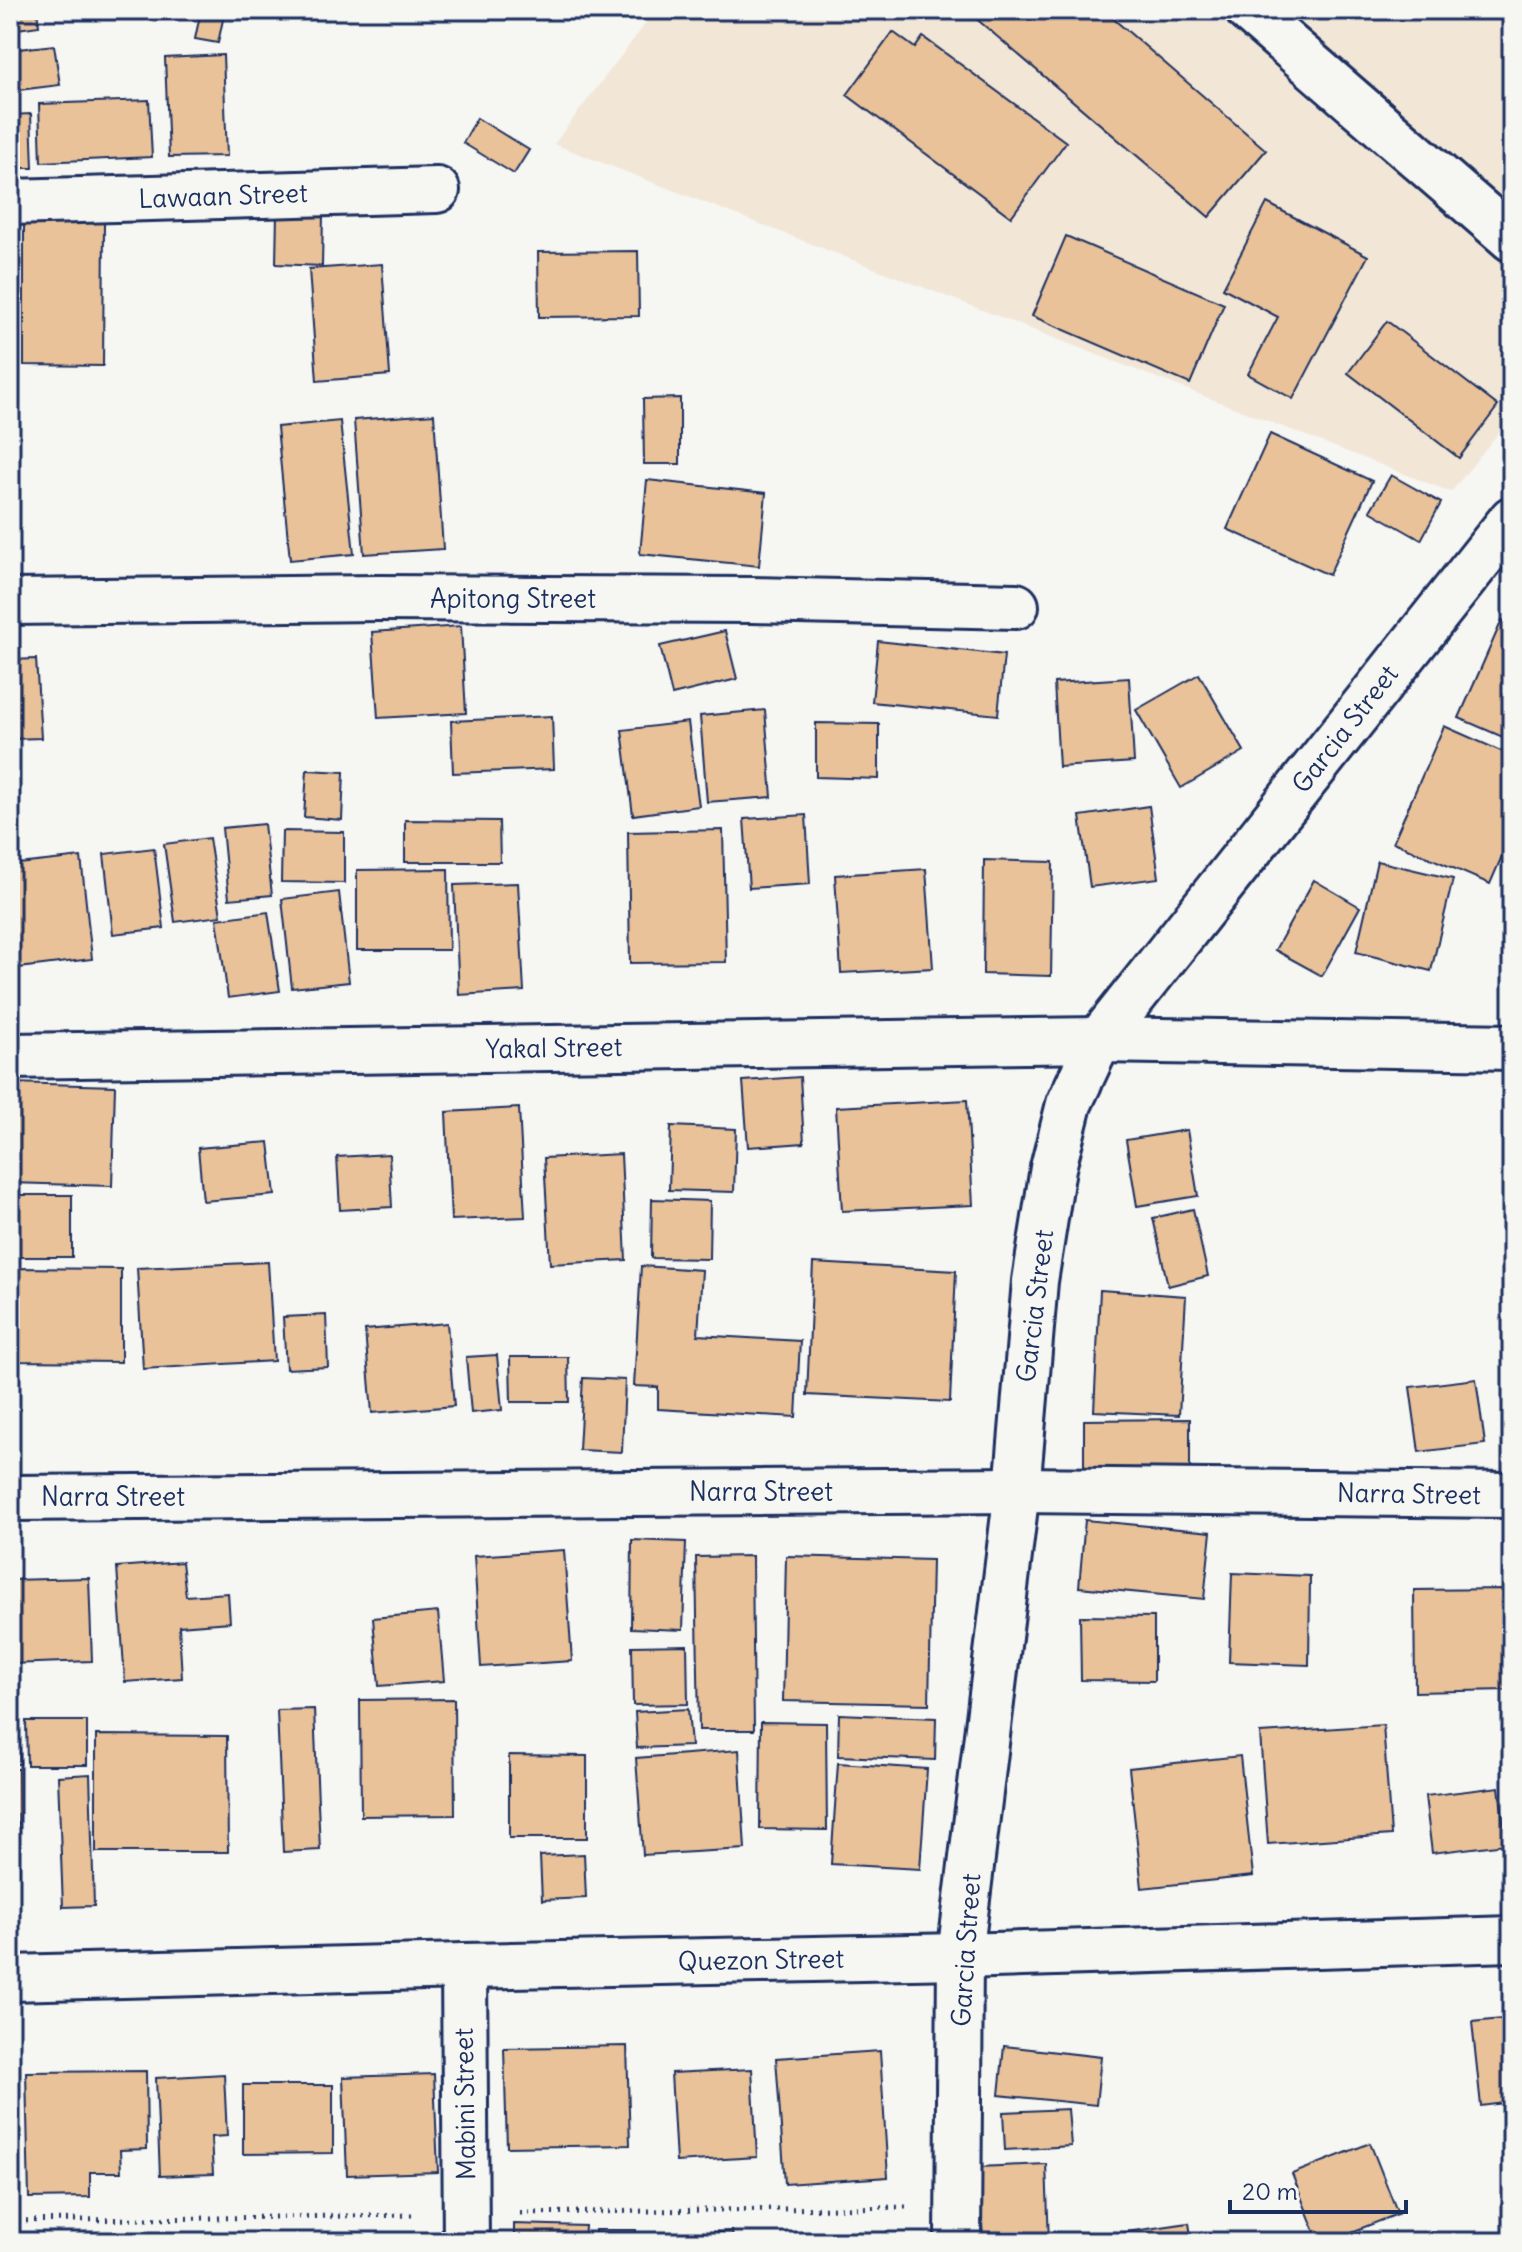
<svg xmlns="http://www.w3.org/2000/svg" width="1522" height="2252" font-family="Delius,sans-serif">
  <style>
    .built { fill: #f2e6d7 }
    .building { fill: #e9c299; stroke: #1b2f5e; stroke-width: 2 }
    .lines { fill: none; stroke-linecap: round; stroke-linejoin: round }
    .minor-casing { stroke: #1b2f5e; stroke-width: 50 }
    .path { stroke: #1b2f5e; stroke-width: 5; stroke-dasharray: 2 6; stroke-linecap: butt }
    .minor { stroke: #f6f6f2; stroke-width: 44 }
    .labels { text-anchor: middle; stroke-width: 7; stroke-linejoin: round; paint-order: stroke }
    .street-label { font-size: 26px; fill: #1b2f5e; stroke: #f6f6f2 }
  </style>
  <rect width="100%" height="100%" fill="#f6f6f2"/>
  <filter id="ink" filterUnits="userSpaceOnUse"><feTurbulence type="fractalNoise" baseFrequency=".0125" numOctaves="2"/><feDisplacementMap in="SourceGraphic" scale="16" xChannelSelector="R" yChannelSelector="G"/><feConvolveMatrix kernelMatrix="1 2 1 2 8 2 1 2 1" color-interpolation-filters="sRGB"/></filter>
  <g filter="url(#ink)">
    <path class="built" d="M 656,10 L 1512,10 L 1512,416 L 1451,492 L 554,144 Z"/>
    <g class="building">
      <path d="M 10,10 L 37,10 L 39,26 L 10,30 Z"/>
      <path d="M 201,10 L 225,10 L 218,43 L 195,39 Z"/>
      <path d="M 966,10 L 1103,10 L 1266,150 L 1209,217 Z"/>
      <path d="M 893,32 L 915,48 L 923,37 L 1066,142 L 1011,217 L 847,95 Z"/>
      <path d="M 54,45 L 60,85 L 10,91 L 10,50 Z"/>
      <path d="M 223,55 L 227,156 L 169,157 L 165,58 Z"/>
      <path d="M 149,100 L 152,157 L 41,162 L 39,104 Z"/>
      <path d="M 31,114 L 33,168 L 10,168 L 10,115 Z"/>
      <path d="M 477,118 L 529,150 L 514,174 L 463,143 Z"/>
      <path d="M 1267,203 L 1368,256 L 1293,399 L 1248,374 L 1278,317 L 1223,288 Z"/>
      <path d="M 277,212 L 323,213 L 322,266 L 276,264 Z"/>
      <path d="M 24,222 L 104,223 L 103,366 L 24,365 Z"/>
      <path d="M 1066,236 L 1224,304 L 1190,384 L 1032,316 Z"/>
      <path d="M 638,251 L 639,316 L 539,317 L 538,252 Z"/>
      <path d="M 382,264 L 390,375 L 317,381 L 309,269 Z"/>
      <path d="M 1387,321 L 1498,406 L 1459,458 L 1348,373 Z"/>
      <path d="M 680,398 L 680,464 L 644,464 L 643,399 Z"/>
      <path d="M 434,414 L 443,549 L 364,554 L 354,420 Z"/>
      <path d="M 340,421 L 354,554 L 290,560 L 277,427 Z"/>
      <path d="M 1270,434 L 1372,481 L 1329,575 L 1227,529 Z"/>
      <path d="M 1391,475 L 1441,503 L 1421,540 L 1370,511 Z"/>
      <path d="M 647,480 L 766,493 L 759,566 L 640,554 Z"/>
      <path d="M 1502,620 L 1512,624 L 1512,741 L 1459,718 Z"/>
      <path d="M 461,626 L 466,713 L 378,718 L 372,632 Z"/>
      <path d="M 725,631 L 737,679 L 672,695 L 660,646 Z"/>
      <path d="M 878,641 L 1004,655 L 998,715 L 872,702 Z"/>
      <path d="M 36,659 L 41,738 L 10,739 L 10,660 Z"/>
      <path d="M 1199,674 L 1244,751 L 1181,788 L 1136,710 Z"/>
      <path d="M 1129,678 L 1134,762 L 1059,767 L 1054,683 Z"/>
      <path d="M 765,710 L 772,797 L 707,802 L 700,716 Z"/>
      <path d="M 552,716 L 554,769 L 453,773 L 451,721 Z"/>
      <path d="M 688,722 L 699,806 L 633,815 L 622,730 Z"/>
      <path d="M 816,723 L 879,724 L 879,779 L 816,777 Z"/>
      <path d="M 1444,726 L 1510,755 L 1508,772 L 1512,774 L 1512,833 L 1490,884 L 1393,842 Z"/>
      <path d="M 307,770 L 344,772 L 342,820 L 304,817 Z"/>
      <path d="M 1149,806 L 1159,878 L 1090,887 L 1080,816 Z"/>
      <path d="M 806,815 L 810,884 L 749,888 L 744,819 Z"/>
      <path d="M 405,820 L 499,821 L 500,862 L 405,862 Z"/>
      <path d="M 264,824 L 272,895 L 229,899 L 222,828 Z"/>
      <path d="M 723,830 L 726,962 L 630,963 L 628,832 Z"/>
      <path d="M 282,831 L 344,832 L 344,883 L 281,882 Z"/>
      <path d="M 209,838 L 221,916 L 175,922 L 164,844 Z"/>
      <path d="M 154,848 L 164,928 L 113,934 L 104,854 Z"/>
      <path d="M 81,857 L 92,959 L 10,969 L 10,865 Z"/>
      <path d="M 984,860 L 1053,862 L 1051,976 L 983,974 Z"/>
      <path d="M 1377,861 L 1453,879 L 1431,971 L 1356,952 Z"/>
      <path d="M 448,869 L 449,950 L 357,950 L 357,870 Z"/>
      <path d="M 926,869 L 933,968 L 841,973 L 835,875 Z"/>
      <path d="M 1314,880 L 1360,907 L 1322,976 L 1275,950 Z"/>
      <path d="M 518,883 L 524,991 L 459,995 L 454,885 Z"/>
      <path d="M 339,892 L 349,982 L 292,988 L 282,899 Z"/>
      <path d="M 268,912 L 280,991 L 228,998 L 217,919 Z"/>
      <path d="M 800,1077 L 804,1143 L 748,1147 L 743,1081 Z"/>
      <path d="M 11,1083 L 115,1086 L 112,1186 L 10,1183 Z"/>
      <path d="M 967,1100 L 973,1205 L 842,1211 L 836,1107 Z"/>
      <path d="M 519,1108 L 525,1217 L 451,1220 L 446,1112 Z"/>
      <path d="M 671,1126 L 736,1129 L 734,1192 L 669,1190 Z"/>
      <path d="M 1187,1130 L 1198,1196 L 1137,1206 L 1126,1140 Z"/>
      <path d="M 269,1142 L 275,1195 L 203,1201 L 198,1148 Z"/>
      <path d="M 389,1154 L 392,1207 L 340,1210 L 337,1157 Z"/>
      <path d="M 621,1154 L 626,1260 L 550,1264 L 544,1158 Z"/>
      <rect x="10" y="1195" width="62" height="62"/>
      <path d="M 652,1199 L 710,1201 L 709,1259 L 651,1258 Z"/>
      <path d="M 1193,1209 L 1208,1276 L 1168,1286 L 1153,1218 Z"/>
      <path d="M 268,1262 L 274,1361 L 143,1369 L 137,1268 Z"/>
      <path d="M 813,1263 L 956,1271 L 950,1402 L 807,1395 Z"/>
      <path d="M 641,1266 L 702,1270 L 698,1335 L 800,1341 L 796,1417 L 658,1409 L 658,1387 L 634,1386 Z"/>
      <path d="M 10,1268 L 121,1269 L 121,1362 L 10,1361 Z"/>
      <path d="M 1100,1290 L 1186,1296 L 1179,1415 L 1094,1411 Z"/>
      <path d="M 326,1315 L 328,1367 L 286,1369 L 283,1317 Z"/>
      <path d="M 447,1323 L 454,1406 L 372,1413 L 365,1330 Z"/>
      <path d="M 497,1355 L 502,1410 L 471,1413 L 466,1357 Z"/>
      <path d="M 510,1357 L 568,1357 L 569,1402 L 511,1402 Z"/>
      <path d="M 583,1378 L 625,1380 L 622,1452 L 579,1450 Z"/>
      <path d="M 1476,1379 L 1485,1444 L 1419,1452 L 1410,1387 Z"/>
      <path d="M 1190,1419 L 1190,1476 L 1084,1476 L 1084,1420 Z"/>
      <path d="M 1085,1520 L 1211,1532 L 1204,1599 L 1079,1587 Z"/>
      <path d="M 632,1540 L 686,1542 L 683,1630 L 631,1628 Z"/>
      <path d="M 564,1550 L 572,1661 L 481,1667 L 474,1556 Z"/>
      <path d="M 752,1556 L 754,1730 L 699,1730 L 696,1557 Z"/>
      <path d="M 786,1556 L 932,1560 L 929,1704 L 783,1701 Z"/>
      <path d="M 182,1562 L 186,1596 L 228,1593 L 230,1622 L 179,1626 L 182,1678 L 125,1682 L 117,1567 Z"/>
      <path d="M 1232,1573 L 1310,1576 L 1309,1665 L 1229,1662 Z"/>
      <path d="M 89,1578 L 92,1661 L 10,1664 L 10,1580 Z"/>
      <path d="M 1505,1589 L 1507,1690 L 1415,1692 L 1414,1590 Z"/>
      <path d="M 438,1612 L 444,1681 L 379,1686 L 373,1618 Z"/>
      <path d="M 1080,1616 L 1154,1617 L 1154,1681 L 1081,1680 Z"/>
      <path d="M 687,1645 L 688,1704 L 633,1705 L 632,1646 Z"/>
      <path d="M 454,1699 L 455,1815 L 361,1816 L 360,1700 Z"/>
      <path d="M 314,1709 L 320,1850 L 283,1852 L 277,1710 Z"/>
      <path d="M 688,1709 L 691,1746 L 637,1748 L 635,1712 Z"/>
      <path d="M 839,1714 L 936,1718 L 935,1760 L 838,1756 Z"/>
      <path d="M 10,1715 L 18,1715 L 20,1764 L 10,1764 Z"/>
      <path d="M 26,1721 L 87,1721 L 87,1765 L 27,1765 Z"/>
      <path d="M 761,1722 L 826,1723 L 827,1830 L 760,1829 Z"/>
      <path d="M 1383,1725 L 1391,1835 L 1268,1844 L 1260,1733 Z"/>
      <path d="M 96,1735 L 227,1736 L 228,1852 L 96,1852 Z"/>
      <path d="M 739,1750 L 745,1849 L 643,1855 L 636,1758 Z"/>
      <path d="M 509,1755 L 587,1756 L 587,1838 L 509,1838 Z"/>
      <path d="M 1240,1756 L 1253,1876 L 1142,1888 L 1129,1768 Z"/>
      <path d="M 838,1763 L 927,1769 L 920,1869 L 831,1864 Z"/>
      <path d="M 10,1769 L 18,1769 L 19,1874 L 10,1874 Z"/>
      <path d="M 90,1774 L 94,1906 L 63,1907 L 58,1776 Z"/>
      <path d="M 1499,1787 L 1506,1844 L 1432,1853 L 1425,1796 Z"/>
      <path d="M 584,1854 L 586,1898 L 542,1900 L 540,1856 Z"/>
      <path d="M 1512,2018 L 1512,2102 L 1481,2106 L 1472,2022 Z"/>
      <path d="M 627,2046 L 630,2145 L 507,2147 L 504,2048 Z"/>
      <path d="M 1004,2046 L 1101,2057 L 1096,2105 L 999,2095 Z"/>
      <path d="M 880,2051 L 888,2177 L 785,2184 L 776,2058 Z"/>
      <path d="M 752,2069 L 757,2157 L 676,2162 L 671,2073 Z"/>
      <path d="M 146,2071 L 147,2149 L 120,2150 L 121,2172 L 90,2172 L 90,2197 L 29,2198 L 26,2072 Z"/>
      <path d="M 224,2074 L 227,2136 L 211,2137 L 213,2174 L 160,2176 L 156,2078 Z"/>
      <path d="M 434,2074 L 438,2172 L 347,2175 L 343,2077 Z"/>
      <path d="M 243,2085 L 333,2085 L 333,2153 L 243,2154 Z"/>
      <path d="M 1068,2109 L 1071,2146 L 1005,2150 L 1003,2112 Z"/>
      <path d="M 1370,2143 L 1398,2214 L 1326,2242 L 1319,2242 L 1292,2174 Z"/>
      <path d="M 1046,2164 L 1049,2242 L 983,2242 L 979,2167 Z"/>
      <path d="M 1189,2223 L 1192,2242 L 1093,2242 L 1092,2237 Z"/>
      <path d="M 514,2224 L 585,2226 L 584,2242 L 514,2242 Z"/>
      <rect x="595" y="2230" width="41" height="12"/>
      <path d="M 732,2231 L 733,2242 L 642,2242 L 641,2238 Z"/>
    </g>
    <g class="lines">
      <defs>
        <g id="minor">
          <path d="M 1248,10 L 1512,239"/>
          <path d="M 10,202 L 437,190"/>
          <path d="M 10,602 L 378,598 L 752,600 L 1016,606"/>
          <path d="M 10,1056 L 1099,1040 L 1512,1047"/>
          <path d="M 10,1498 L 1017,1490 L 1512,1495"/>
          <path d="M 464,1966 L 466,2242"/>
          <path d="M 10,1978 L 464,1966 L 960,1956 L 1512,1939"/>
          <path d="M 958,2242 L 960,1956 L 1017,1490 L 1035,1281 L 1053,1168 L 1069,1104 L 1099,1040 L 1512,519"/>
        </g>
      </defs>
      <use href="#minor" class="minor-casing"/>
      <g class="path">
        <path d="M 520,2213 L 906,2207"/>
        <path d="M 10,2221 L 414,2215"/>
      </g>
      <use href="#minor" class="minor"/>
    </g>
  </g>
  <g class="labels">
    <g class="street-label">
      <text transform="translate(223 196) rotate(-2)" y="9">Lawaan Street</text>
      <text x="513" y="608">Apitong Street</text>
      <text transform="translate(1345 729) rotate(-52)" y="9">Garcia Street</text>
      <text transform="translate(554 1048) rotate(-1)" y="9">Yakal Street</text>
      <text transform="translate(1035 1306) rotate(-83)" y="9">Garcia Street</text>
      <text x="761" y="1501">Narra Street</text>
      <text transform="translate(1409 1494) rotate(1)" y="9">Narra Street</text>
      <text x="113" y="1506">Narra Street</text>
      <text transform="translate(966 1950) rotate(-86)" y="9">Garcia Street</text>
      <text transform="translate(761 1960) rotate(-1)" y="9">Quezon Street</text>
      <text transform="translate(465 2104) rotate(-91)" y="9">Mabini Street</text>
    </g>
  </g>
  <rect width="1522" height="2252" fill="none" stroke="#f6f6f2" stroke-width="40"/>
  <rect x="20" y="20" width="1482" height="2212" fill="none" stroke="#1b2f5e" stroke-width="3" filter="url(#ink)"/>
  <path d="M1230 2200v12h176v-12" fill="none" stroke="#1b2f5e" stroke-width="4"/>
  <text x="1242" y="2200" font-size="24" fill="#1b2f5e" stroke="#f6f6f2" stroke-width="6" paint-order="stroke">20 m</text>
</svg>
